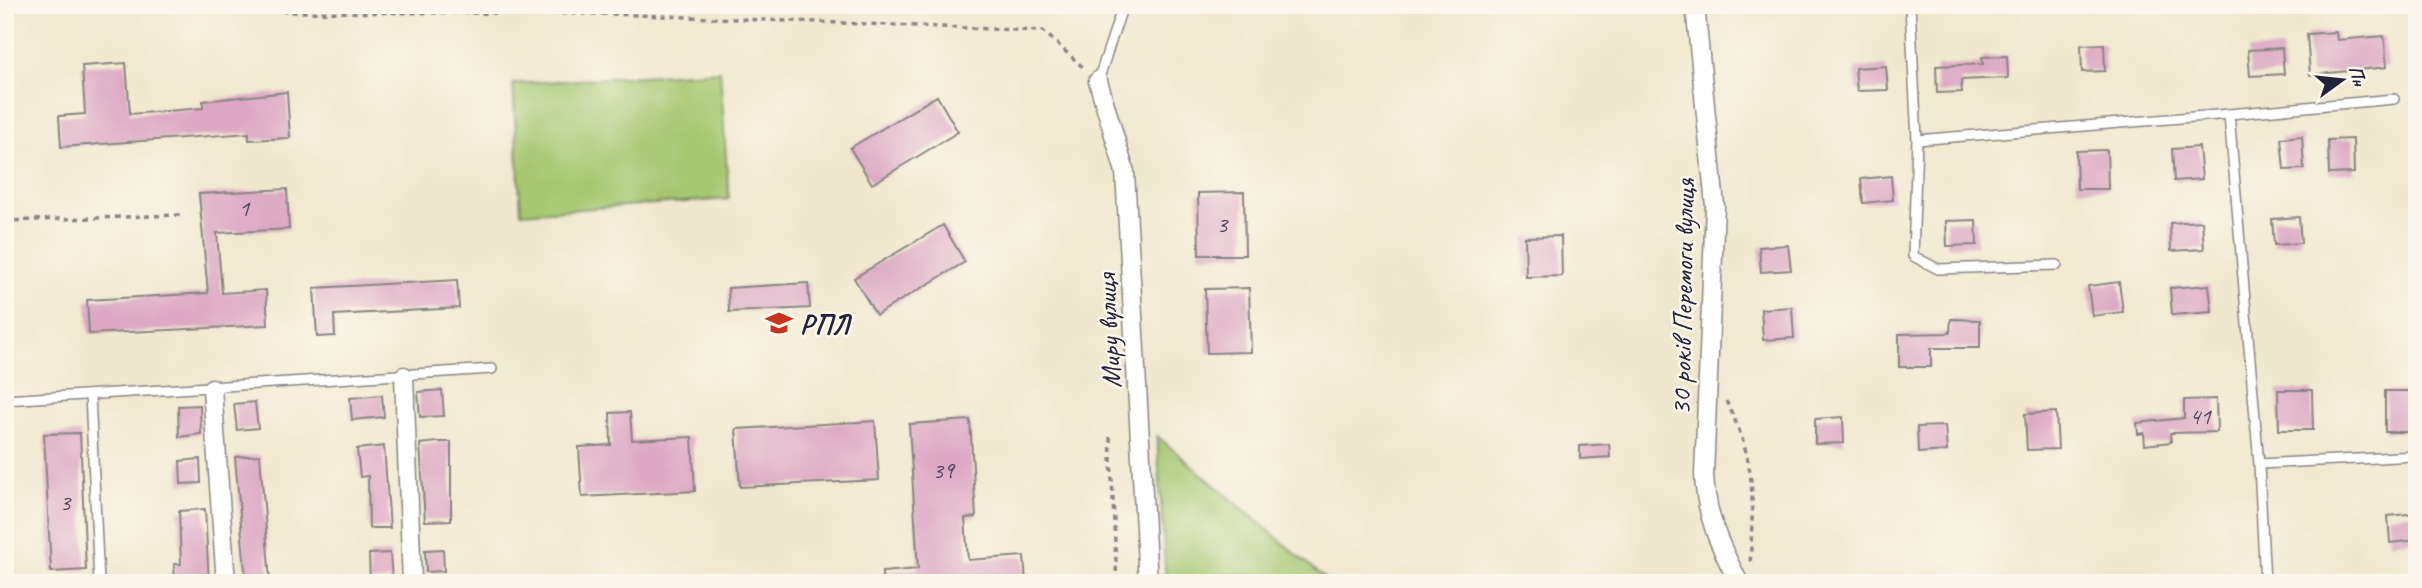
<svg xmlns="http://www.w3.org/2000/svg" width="2422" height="588" font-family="Caveat,sans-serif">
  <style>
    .green { fill: #a6c66f; stroke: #647455; stroke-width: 2 }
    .building { fill: #dca8c3 }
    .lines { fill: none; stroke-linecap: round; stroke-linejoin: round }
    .lane-casing { stroke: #898584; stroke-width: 12 }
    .street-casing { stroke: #898584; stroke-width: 21 }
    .path { stroke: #898584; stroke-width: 3.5; stroke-dasharray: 5 5; stroke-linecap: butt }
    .lane { stroke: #fff; stroke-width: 9 }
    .street { stroke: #fff; stroke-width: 18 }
    .labels { text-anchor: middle; stroke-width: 5; stroke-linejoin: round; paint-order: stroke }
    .number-label { font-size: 24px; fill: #50445d }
    .street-label { font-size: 28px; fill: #22223b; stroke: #fbf7ec }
    .poi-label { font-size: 28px; font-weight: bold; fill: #22223b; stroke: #fbf7ec; text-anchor: start }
  </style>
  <rect width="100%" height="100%" fill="#fbf7ec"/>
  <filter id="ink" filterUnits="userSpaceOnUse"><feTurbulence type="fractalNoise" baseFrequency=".0143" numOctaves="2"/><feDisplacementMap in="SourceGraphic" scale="14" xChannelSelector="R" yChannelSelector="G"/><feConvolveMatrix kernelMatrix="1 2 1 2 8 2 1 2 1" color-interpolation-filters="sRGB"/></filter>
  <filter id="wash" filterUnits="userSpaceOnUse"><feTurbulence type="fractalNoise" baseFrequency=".00686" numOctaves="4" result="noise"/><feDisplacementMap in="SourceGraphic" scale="28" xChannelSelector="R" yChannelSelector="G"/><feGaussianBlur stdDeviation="1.57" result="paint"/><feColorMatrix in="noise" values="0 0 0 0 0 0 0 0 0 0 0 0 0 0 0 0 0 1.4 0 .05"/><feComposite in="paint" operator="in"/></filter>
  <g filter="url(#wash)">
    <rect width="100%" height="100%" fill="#f0e8ce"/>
    <g class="green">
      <path d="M 720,71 L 729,199 L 521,213 L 513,84 Z"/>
      <path d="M 1157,436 L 1330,583 L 1166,583 Z"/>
    </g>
    <g id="blocks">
      <g class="building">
        <path d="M 2336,32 L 2337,40 L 2384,36 L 2387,67 L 2310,75 L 2307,34 Z"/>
        <path d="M 2104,44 L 2105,71 L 2082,72 L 2081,45 Z"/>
        <path d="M 2282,48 L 2284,74 L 2250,76 L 2248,50 Z"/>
        <path d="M 2007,56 L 2008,78 L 1961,80 L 1962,92 L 1937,93 L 1936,66 L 1983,64 L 1982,57 Z"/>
        <path d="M 126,63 L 130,114 L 203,108 L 203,101 L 287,92 L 290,138 L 249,140 L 249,133 L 61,147 L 59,116 L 85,114 L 82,66 Z"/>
        <path d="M 1886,66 L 1888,90 L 1857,91 L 1855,68 Z"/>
        <path d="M 937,96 L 958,132 L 872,184 L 850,148 Z"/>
        <path d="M 2302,136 L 2304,169 L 2284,170 L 2281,138 Z"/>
        <path d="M 2353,139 L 2354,173 L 2329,174 L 2328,140 Z"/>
        <path d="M 2199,147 L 2202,179 L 2174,181 L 2172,149 Z"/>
        <path d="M 2107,150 L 2108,189 L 2077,189 L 2076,151 Z"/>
        <path d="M 1891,176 L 1893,200 L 1863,203 L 1861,179 Z"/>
        <path d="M 287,189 L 289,229 L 217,233 L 222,293 L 266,290 L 268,325 L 89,334 L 87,300 L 208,293 L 199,194 Z"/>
        <path d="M 1244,192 L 1245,255 L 1199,255 L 1198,193 Z"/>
        <path d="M 2299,217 L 2301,243 L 2274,245 L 2272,219 Z"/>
        <path d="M 1976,220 L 1977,245 L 1947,246 L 1946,221 Z"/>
        <path d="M 2202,221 L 2204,249 L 2171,251 L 2170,223 Z"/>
        <path d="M 943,225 L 965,262 L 876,315 L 854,278 Z"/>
        <path d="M 1561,236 L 1562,276 L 1526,277 L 1525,237 Z"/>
        <path d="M 1788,245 L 1791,270 L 1761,272 L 1759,247 Z"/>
        <path d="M 457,280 L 459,308 L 334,315 L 335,336 L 317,337 L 314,288 Z"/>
        <path d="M 2119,282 L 2123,312 L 2092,316 L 2088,286 Z"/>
        <path d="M 808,283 L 810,308 L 729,312 L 728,288 Z"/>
        <path d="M 2209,285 L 2212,312 L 2172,315 L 2170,288 Z"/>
        <path d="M 1249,288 L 1251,352 L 1207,353 L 1205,289 Z"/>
        <path d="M 1792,307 L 1794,338 L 1763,340 L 1761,309 Z"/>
        <path d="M 1951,319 L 1980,320 L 1980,348 L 1931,348 L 1931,367 L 1899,367 L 1899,334 L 1950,333 Z"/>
        <path d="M 442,390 L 444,416 L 420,417 L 418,392 Z"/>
        <path d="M 2278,390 L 2312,390 L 2313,430 L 2279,430 Z"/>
        <rect x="2385" y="391" width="30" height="41"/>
        <path d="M 382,395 L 384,417 L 352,420 L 350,398 Z"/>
        <path d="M 2216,399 L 2217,432 L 2170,433 L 2171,442 L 2145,445 L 2144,433 L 2138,434 L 2137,423 L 2184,418 L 2184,400 Z"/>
        <path d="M 255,402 L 258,428 L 237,430 L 234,404 Z"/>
        <path d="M 200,405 L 201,434 L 179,437 L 178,406 Z"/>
        <path d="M 630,412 L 632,440 L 692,437 L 695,491 L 582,497 L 579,447 L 611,445 L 610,413 Z"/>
        <path d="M 2056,412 L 2058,449 L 2027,450 L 2025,414 Z"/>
        <path d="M 1843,417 L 1844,443 L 1815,444 L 1815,419 Z"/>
        <path d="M 970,420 L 976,517 L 965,518 L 968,560 L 1024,556 L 1026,583 L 882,583 L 882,572 L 918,569 L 909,424 Z"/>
        <path d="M 875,421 L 879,480 L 740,487 L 736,429 Z"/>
        <path d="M 1945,426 L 1947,451 L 1918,453 L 1917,427 Z"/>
        <path d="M 80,433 L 86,570 L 51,572 L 44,434 Z"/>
        <path d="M 438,442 L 451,442 L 451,520 L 425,521 L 420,444 Z"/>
        <path d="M 1609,444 L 1610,457 L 1580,459 L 1580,446 Z"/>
        <path d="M 384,446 L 390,528 L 369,528 L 368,476 L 360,477 L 357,449 Z"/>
        <path d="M 260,455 L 270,581 L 246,582 L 235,457 Z"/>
        <path d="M 200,459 L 201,483 L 181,484 L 180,461 Z"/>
        <path d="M 205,509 L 209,583 L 175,583 L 174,564 L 181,564 L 179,511 Z"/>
        <path d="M 2417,513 L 2417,540 L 2390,543 L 2388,516 Z"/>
        <path d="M 443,549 L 444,571 L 426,572 L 425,550 Z"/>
        <path d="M 390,553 L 392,580 L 370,582 L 369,554 Z"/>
      </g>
    </g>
  </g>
  <g filter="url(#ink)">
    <use href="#blocks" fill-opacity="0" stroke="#898584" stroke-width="2"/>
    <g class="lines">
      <defs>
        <g id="lane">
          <path d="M 1910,5 L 1917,140 L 2229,114 L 2259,464 L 2265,583"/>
          <path d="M 1098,81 L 1123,5"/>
          <path d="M 2229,114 L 2394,99"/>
          <path d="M 1917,140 L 1913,256 L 1938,269 L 2057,265"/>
          <path d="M 90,395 L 99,583"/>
          <path d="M 5,400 L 492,369"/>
          <path d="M 2259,464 L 2417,456"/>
        </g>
        <g id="street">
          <path d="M 1695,5 L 1715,206 L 1704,475 C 1706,517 1720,546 1739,583"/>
          <path d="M 1098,81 L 1125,172 L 1148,583"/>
          <path d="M 404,376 L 412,583"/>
          <path d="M 212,388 L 226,583"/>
        </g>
      </defs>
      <use href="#lane" class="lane-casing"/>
      <use href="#street" class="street-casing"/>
      <g class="path">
        <path d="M 232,5 L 292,12 L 612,14 L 1043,31 L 1086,70"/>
        <path d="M 5,221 L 180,215"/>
        <path d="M 1726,401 C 1758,465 1753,498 1750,567"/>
        <path d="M 1110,437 L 1117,583"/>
      </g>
      <use href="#lane" class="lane"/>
      <use href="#street" class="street"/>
    </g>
  </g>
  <defs>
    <symbol id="university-bare" viewBox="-9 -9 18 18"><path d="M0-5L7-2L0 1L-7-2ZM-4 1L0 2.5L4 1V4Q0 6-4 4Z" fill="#c8321e" stroke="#fbf7ec" stroke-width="2.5" paint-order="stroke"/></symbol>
  </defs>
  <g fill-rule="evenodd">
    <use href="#university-bare" x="760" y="304" width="38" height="38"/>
  </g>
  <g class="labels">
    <g class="number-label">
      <text x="244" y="216">1</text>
      <text x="1222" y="232">3</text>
      <text x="2200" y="424">41</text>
      <text x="943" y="478">39</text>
      <text x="65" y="510">3</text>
    </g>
    <g class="street-label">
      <text transform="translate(1682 297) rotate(-89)" y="10">30 років Перемоги вулиця</text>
      <text transform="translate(1108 331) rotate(-93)" y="10">Миру вулиця</text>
    </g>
    <g class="poi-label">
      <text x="800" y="333">РПЛ</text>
    </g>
  </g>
  <rect width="2422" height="588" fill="none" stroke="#fbf7ec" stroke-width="28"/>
  <g transform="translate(2342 80) rotate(75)" stroke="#fbf7ec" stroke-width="5" paint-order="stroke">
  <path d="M0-5L12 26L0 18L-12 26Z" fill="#22223b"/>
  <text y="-10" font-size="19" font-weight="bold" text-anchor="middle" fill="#22223b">Пн</text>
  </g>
</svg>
